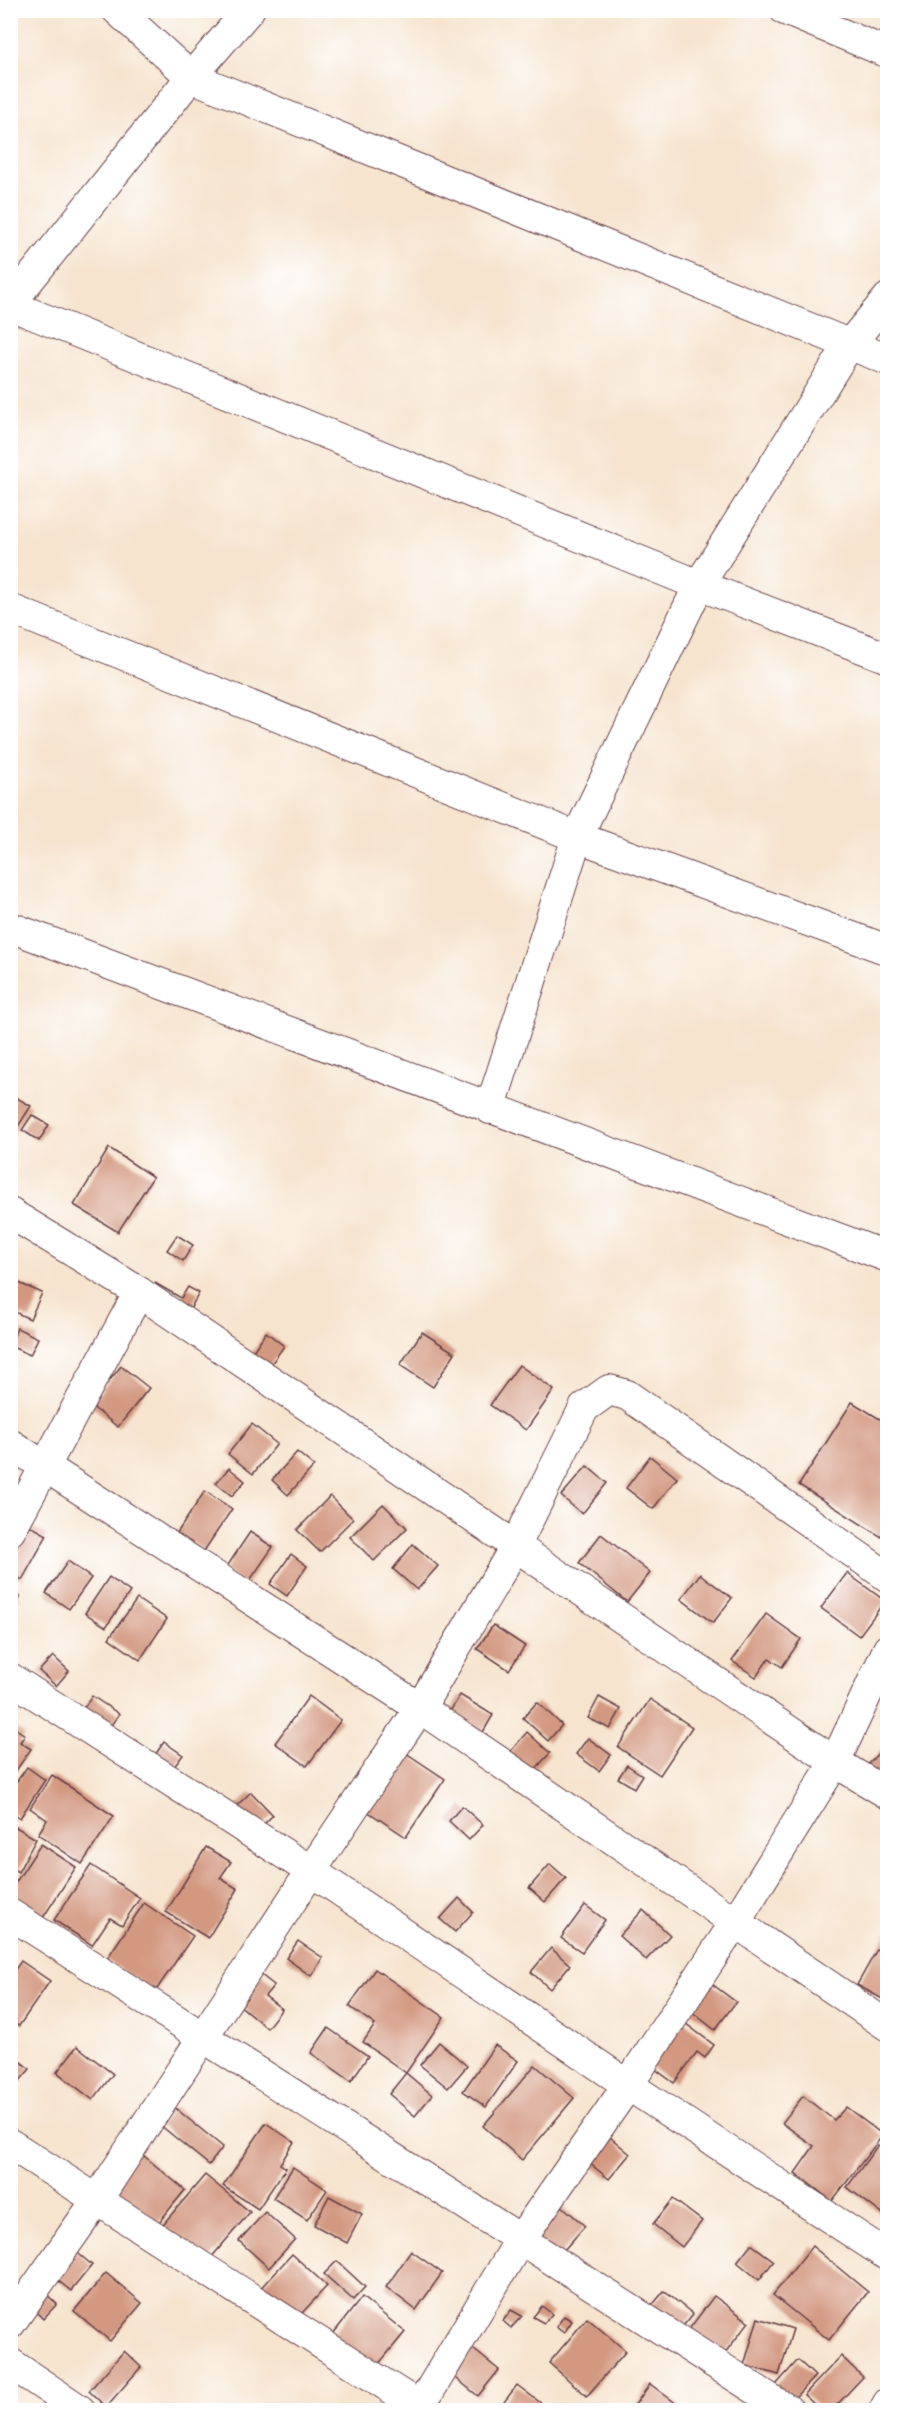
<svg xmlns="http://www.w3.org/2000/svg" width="898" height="2421" font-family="'Indie Flower',sans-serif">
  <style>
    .building { fill: #d39880 }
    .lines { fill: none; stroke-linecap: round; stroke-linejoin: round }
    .minor-casing { stroke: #643d44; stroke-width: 32 }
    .minor { stroke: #fff; stroke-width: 30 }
  </style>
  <rect width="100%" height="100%" fill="#fff"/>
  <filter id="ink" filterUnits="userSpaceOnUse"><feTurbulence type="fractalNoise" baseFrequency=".0167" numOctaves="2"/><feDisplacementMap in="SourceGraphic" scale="12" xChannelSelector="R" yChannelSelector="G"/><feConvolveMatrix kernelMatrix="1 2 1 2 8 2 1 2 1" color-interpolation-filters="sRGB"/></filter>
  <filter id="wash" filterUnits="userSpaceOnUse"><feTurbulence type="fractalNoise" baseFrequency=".008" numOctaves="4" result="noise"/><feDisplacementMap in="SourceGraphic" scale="24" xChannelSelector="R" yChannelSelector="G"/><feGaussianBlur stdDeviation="1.35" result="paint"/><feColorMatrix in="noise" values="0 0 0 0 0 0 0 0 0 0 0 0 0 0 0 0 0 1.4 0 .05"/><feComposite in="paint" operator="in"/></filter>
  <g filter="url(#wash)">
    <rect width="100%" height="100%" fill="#f6e4cf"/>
    <g id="blocks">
      <g class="building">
        <path d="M 10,1094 L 31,1106 L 10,1139 Z"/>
        <path d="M 32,1115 L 49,1125 L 39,1141 L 22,1130 Z"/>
        <path d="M 109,1148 L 153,1177 L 118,1232 L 74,1205 Z"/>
        <path d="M 177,1235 L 193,1245 L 183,1261 L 167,1250 Z"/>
        <path d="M 19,1283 L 42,1293 L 30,1319 L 10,1310 L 10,1303 Z"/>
        <path d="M 155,1283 L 181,1298 L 188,1287 L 199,1293 L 180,1327 L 142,1305 Z"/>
        <path d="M 17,1328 L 38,1338 L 30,1355 L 10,1346 Z"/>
        <path d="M 266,1332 L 284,1346 L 265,1373 L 247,1360 Z"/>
        <path d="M 422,1332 L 455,1353 L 433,1387 L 400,1365 Z"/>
        <path d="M 519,1365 L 554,1390 L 526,1430 L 490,1405 Z"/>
        <path d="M 121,1366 L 149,1388 L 118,1427 L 90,1405 Z"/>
        <path d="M 852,1402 L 888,1424 L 888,1541 L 799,1485 Z"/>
        <path d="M 252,1424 L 277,1444 L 253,1474 L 228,1454 Z"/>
        <path d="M 297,1452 L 314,1466 L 288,1495 L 272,1480 Z"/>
        <path d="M 650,1456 L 677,1478 L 653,1509 L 626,1488 Z"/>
        <path d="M 587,1466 L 607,1483 L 582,1514 L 561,1496 Z"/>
        <path d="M 229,1468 L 245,1481 L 232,1496 L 216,1483 Z"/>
        <path d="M 205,1491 L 232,1509 L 204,1551 L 177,1533 Z"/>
        <path d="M 330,1496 L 353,1519 L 320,1552 L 297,1530 Z"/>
        <path d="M 383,1504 L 407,1528 L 374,1561 L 350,1537 Z"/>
        <path d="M 16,1518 L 47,1535 L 22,1580 L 10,1573 L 10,1527 Z"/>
        <path d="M 250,1532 L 273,1547 L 246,1586 L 224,1571 Z"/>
        <path d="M 601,1534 L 650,1573 L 627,1602 L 579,1563 Z"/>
        <path d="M 413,1544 L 438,1566 L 417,1590 L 393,1569 Z"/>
        <path d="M 291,1554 L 307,1566 L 287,1596 L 270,1584 Z"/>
        <path d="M 68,1561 L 91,1578 L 69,1609 L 46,1593 Z"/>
        <path d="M 847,1573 L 885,1601 L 859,1636 L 821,1608 Z"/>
        <path d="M 700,1574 L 732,1598 L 713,1623 L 681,1599 Z"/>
        <path d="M 109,1577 L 130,1592 L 106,1627 L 85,1613 Z"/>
        <path d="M 10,1591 L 20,1597 L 10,1614 Z"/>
        <path d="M 137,1599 L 167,1619 L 140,1660 L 109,1638 Z"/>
        <path d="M 766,1614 L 801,1639 L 782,1667 L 769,1658 L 756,1677 L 732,1661 Z"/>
        <path d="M 493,1625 L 525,1646 L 509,1670 L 477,1649 Z"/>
        <path d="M 53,1656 L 69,1671 L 56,1686 L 39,1671 Z"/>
        <path d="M 460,1695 L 493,1715 L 475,1746 L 441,1726 Z"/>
        <path d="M 92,1696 L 119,1714 L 102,1738 L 76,1719 Z"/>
        <path d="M 309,1696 L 341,1720 L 307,1766 L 275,1743 Z"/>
        <path d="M 599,1697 L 621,1709 L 610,1729 L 588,1718 Z"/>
        <path d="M 650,1699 L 692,1727 L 660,1775 L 618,1747 Z"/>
        <path d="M 537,1702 L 562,1725 L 548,1741 L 523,1718 Z"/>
        <path d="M 10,1725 L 25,1735 L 20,1742 L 31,1749 L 10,1779 Z"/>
        <path d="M 527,1732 L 550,1753 L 531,1774 L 509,1753 Z"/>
        <path d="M 588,1738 L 611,1755 L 599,1771 L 576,1754 Z"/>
        <path d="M 164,1742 L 183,1755 L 168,1775 L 150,1762 Z"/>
        <path d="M 391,1743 L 445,1779 L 406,1837 L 352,1801 Z"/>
        <path d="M 888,1743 L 888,1785 L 866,1766 Z"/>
        <path d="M 627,1765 L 642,1775 L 634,1788 L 618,1778 Z"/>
        <path d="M 27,1767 L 45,1780 L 20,1818 L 10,1812 L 10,1791 Z"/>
        <path d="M 52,1775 L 114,1816 L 82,1864 L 38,1834 L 47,1820 L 30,1808 Z"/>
        <path d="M 251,1792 L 273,1815 L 249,1839 L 226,1816 Z"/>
        <path d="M 462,1806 L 483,1825 L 469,1840 L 449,1821 Z"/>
        <path d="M 16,1827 L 36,1839 L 18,1872 L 10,1867 L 10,1837 Z"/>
        <path d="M 41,1844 L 76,1867 L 39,1924 L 10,1906 L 10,1891 Z"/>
        <path d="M 206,1847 L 231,1862 L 220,1878 L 238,1889 L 208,1938 L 166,1912 Z"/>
        <path d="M 550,1864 L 566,1878 L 545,1902 L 529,1888 Z"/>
        <path d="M 91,1865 L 140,1898 L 122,1925 L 110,1918 L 92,1945 L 54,1920 Z"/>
        <path d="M 459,1898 L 473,1912 L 455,1932 L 440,1919 Z"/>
        <path d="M 144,1903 L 193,1936 L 155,1992 L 106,1960 Z"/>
        <path d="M 585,1905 L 605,1920 L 582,1952 L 561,1938 Z"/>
        <path d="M 643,1910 L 670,1935 L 646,1960 L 619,1936 Z"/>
        <path d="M 888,1930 L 888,2002 L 857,1985 Z"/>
        <path d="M 298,1941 L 323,1958 L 311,1976 L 286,1958 Z"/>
        <path d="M 551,1948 L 570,1965 L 550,1989 L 531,1972 Z"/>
        <path d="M 21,1961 L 50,1981 L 19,2026 L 10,2020 L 10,1977 Z"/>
        <path d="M 375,1969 L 444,2017 L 406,2073 L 363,2042 L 375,2025 L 349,2006 Z"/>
        <path d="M 255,1970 L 274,1985 L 265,1996 L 282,2009 L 267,2028 L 232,1999 Z"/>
        <path d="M 712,1984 L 736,2002 L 715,2030 L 691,2011 Z"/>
        <path d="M 669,2011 L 714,2045 L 705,2058 L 697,2052 L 674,2083 L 636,2055 Z"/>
        <path d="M 328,2028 L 368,2056 L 351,2081 L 311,2053 Z"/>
        <path d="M 439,2042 L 467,2066 L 448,2088 L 420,2065 Z"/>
        <path d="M 495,2045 L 518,2061 L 486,2107 L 463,2091 Z"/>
        <path d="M 77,2046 L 113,2074 L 93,2100 L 57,2072 Z"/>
        <path d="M 10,2053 L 30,2069 L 10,2092 Z"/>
        <path d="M 535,2065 L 574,2098 L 522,2160 L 483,2126 Z"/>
        <path d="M 406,2073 L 432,2095 L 415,2116 L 389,2094 Z"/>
        <path d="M 803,2096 L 834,2120 L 846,2107 L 883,2135 L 832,2201 L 795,2173 L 814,2146 L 782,2123 Z"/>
        <path d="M 174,2107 L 223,2147 L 209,2165 L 160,2125 Z"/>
        <path d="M 266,2123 L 294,2142 L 280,2164 L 286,2168 L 258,2209 L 223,2186 Z"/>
        <path d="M 610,2137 L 630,2154 L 609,2179 L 589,2163 Z"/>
        <path d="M 878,2145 L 888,2153 L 888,2206 L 882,2214 L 847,2187 Z"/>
        <path d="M 132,2146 L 185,2190 L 147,2237 L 93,2193 Z"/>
        <path d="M 293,2167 L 327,2190 L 307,2220 L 273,2198 Z"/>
        <path d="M 205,2175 L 250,2212 L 210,2259 L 159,2229 Z"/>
        <path d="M 329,2196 L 362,2214 L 347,2243 L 314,2225 Z"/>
        <path d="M 673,2199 L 702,2221 L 682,2247 L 653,2224 Z"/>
        <path d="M 562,2206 L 585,2226 L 557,2258 L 534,2238 Z"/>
        <path d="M 265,2212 L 295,2239 L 269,2268 L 239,2241 Z"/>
        <path d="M 67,2244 L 92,2265 L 71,2291 L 46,2271 Z"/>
        <path d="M 751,2244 L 774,2261 L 759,2280 L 737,2262 Z"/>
        <path d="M 812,2246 L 868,2292 L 829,2340 L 773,2295 Z"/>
        <path d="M 411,2251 L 442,2273 L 416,2310 L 386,2287 Z"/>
        <path d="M 292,2254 L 327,2286 L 291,2325 L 256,2293 Z"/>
        <path d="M 337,2261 L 365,2287 L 353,2300 L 324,2274 Z"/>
        <path d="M 106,2273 L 142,2303 L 110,2341 L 74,2311 Z"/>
        <path d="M 664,2291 L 693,2314 L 674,2337 L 645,2314 Z"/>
        <path d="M 44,2292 L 57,2304 L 43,2319 L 30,2306 Z"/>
        <path d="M 714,2296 L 749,2322 L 714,2367 L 680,2341 Z"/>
        <path d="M 362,2297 L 405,2332 L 368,2377 L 326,2343 Z"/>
        <path d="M 542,2306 L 552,2314 L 544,2323 L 533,2317 Z"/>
        <path d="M 511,2310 L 522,2316 L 511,2328 L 503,2321 Z"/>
        <path d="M 564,2316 L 572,2321 L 564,2333 L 556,2327 Z"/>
        <path d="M 587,2318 L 626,2351 L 587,2396 L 549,2363 Z"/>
        <path d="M 758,2318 L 793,2329 L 779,2375 L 744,2365 Z"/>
        <path d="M 473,2349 L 499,2370 L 478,2396 L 452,2375 Z"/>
        <path d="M 124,2351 L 141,2367 L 106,2407 L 89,2391 Z"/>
        <path d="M 841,2356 L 863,2377 L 832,2410 L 821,2410 L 804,2395 Z"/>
        <path d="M 798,2360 L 815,2376 L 784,2409 L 768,2394 Z"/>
        <path d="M 650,2384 L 685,2410 L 631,2410 Z"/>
        <path d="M 517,2385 L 550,2410 L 498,2410 Z"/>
      </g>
    </g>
  </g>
  <g filter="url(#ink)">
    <use href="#blocks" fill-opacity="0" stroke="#643d44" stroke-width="1.5"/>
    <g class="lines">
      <defs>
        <g id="minor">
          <path d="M 117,10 L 191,77 L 888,360"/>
          <path d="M 785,10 L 888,53"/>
          <path d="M 10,304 L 191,77 L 249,10"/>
          <path d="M 10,305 L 699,585 L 888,658"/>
          <path d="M 10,609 L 577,837 L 888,950"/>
          <path d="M 10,927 L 888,1257"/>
          <path d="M 490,1109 L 577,837 L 699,585 L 849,345 L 888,298"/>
          <path d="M 10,1213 L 139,1292 L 835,1762 L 888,1794"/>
          <path d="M 10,1444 L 420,1708 L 888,2026"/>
          <path d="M 10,1531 L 139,1292"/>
          <path d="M 10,1678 L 311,1871 L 628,2085 L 888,2256"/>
          <path d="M 10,1914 L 788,2410"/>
          <path d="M 10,2144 L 425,2410"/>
          <path d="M 10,2324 L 97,2200 L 311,1871 L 420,1708 L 515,1547 L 584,1408 L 609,1390 L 627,1395 L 888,1577"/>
          <path d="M 10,2363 L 80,2410"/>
          <path d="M 418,2410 L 520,2240 L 628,2085 L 736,1921 L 835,1762 L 888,1649"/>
          <path d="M 884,2410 L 888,2403"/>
        </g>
      </defs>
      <use href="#minor" class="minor-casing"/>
      <use href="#minor" class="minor"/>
    </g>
  </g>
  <rect width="898" height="2421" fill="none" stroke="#fff" stroke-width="36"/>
</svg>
